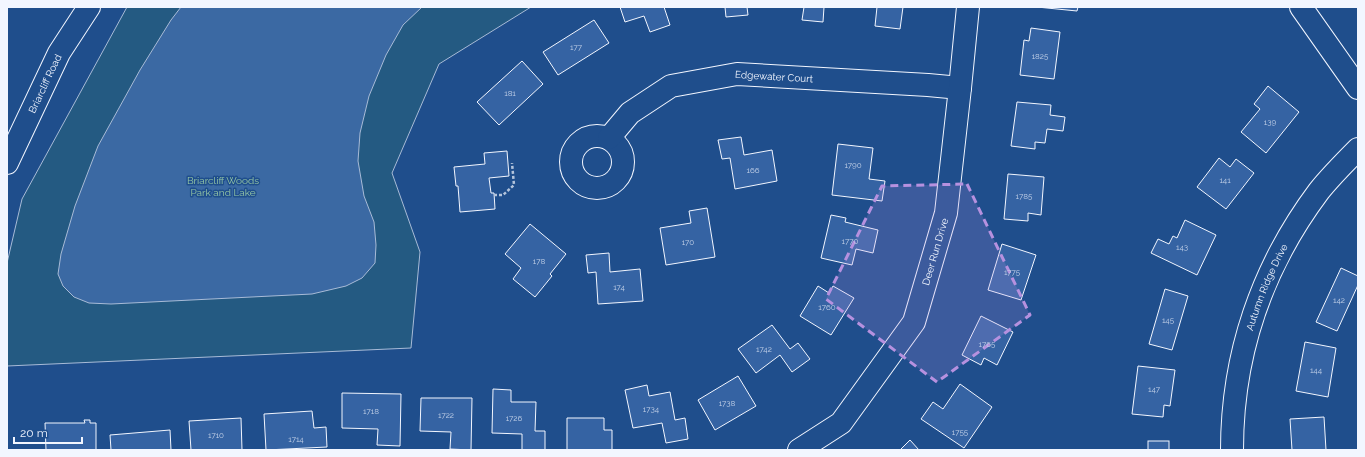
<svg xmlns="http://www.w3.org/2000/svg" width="1365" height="457" font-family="Raleway,sans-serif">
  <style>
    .green { fill: #245a82; stroke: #a8bbd7 }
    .water { fill: #3b69a3; stroke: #a8bbd7 }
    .building { fill: #3563a3; stroke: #f2f6ff }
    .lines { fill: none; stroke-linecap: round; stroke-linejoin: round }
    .minor-casing { stroke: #f2f6ff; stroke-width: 24 }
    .path { stroke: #b3c4dc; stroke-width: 2.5; stroke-dasharray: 3 2; stroke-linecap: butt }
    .minor { stroke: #1f4e8c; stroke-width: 22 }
    .marked { fill: #b691df; fill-opacity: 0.2; stroke: #b691df; stroke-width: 3; stroke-dasharray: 8 5; stroke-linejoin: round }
    .labels { text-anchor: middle; stroke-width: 3; stroke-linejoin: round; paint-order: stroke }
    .number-label { font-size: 8px; fill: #c3d1e8 }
    .street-label { font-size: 10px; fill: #f2f6ff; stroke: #1f4e8c }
    .park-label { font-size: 10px; fill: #97c8a6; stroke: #1f4e8c }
  </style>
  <rect width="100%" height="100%" fill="#1f4e8c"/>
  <path class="green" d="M 127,7 L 531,7 L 439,64 L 392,173 L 420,252 L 411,348 L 7,366 L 7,263 L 22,199 Z"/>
  <path class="water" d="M 181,7 L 422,7 L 403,25 L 386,55 L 369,96 L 360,133 L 358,161 L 364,196 L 374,222 L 376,245 L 375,263 L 362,278 L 346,286 L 312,294 L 111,304 L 89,303 L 74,297 L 63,286 L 58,274 L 61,254 L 75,206 L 98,146 L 140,70 L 171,20 Z"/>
  <g class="building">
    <path d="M 620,7 L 664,7 L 670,25 L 650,32 L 644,16 L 625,22 Z"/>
    <path d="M 725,7 L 747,7 L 748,15 L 726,17 Z"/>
    <path d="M 804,7 L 824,7 L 823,22 L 802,20 Z"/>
    <path d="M 877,7 L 903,7 L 900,29 L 875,26 Z"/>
    <path d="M 1037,7 L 1078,7 L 1077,11 Z"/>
    <path d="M 594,20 L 609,43 L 558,75 L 543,52 Z"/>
    <path d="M 1031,28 L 1060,32 L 1054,79 L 1020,75 L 1024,40 L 1029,41 Z"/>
    <path d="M 522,61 L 543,84 L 499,125 L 477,102 Z"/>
    <path d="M 1268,86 L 1299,112 L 1266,153 L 1241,132 L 1260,109 L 1254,104 Z"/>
    <path d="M 1017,102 L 1051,105 L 1050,115 L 1065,117 L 1063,131 L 1047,129 L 1045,143 L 1035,142 L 1035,149 L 1011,146 Z"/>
    <path d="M 741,137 L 744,155 L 772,150 L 777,181 L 735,189 L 730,158 L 722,159 L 718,140 Z"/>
    <path d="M 838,144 L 873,148 L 869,179 L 885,181 L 882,201 L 832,195 Z"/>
    <path d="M 507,151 L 509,176 L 489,178 L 491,193 L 494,193 L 495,209 L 460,212 L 458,186 L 456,186 L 454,167 L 485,164 L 484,153 Z"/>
    <path d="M 1219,158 L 1230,167 L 1236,159 L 1254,173 L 1226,209 L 1197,187 Z"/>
    <path d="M 1008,174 L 1044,177 L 1041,215 L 1028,213 L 1028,221 L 1004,219 Z"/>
    <path d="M 707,208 L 715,257 L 666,265 L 660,228 L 691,223 L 689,211 Z"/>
    <path d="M 831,215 L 846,218 L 845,222 L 878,230 L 873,253 L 856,249 L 852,265 L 821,258 Z"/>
    <path d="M 1185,220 L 1216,235 L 1197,275 L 1151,253 L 1158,239 L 1169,244 L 1173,236 L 1177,238 Z"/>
    <path d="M 530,224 L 566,254 L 550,274 L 552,276 L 535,297 L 513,279 L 521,268 L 505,254 Z"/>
    <path d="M 1002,244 L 1036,255 L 1021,300 L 988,290 Z"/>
    <path d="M 609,253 L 610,272 L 640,269 L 643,301 L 598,304 L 596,272 L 588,273 L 586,255 Z"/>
    <path d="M 1341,268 L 1358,276 L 1358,285 L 1337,331 L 1316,322 Z"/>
    <path d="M 818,286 L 829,293 L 833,286 L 854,298 L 831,335 L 800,316 Z"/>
    <path d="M 1165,289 L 1188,296 L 1172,350 L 1149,344 Z"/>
    <path d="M 981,316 L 1013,332 L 997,365 L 984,358 L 981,365 L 962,355 Z"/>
    <path d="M 772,325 L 790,349 L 798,343 L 810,359 L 792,372 L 780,355 L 756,373 L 738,349 Z"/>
    <path d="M 1305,342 L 1336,348 L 1328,397 L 1296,391 Z"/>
    <path d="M 1138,366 L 1175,370 L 1170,406 L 1164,405 L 1163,417 L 1132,414 Z"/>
    <path d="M 738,376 L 756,406 L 715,430 L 698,400 Z"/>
    <path d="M 960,384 L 992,407 L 964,448 L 921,419 L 933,402 L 943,409 Z"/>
    <path d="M 647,385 L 649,396 L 670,392 L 675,420 L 685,418 L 688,439 L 666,443 L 662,423 L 633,428 L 625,390 Z"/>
    <path d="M 493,389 L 511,390 L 511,402 L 536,402 L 535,431 L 545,431 L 545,450 L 522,450 L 522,434 L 492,433 Z"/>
    <path d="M 342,393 L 401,394 L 400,446 L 377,445 L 378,429 L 342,428 Z"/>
    <path d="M 421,398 L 472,398 L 471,450 L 450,449 L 451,432 L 420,431 Z"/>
    <path d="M 312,411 L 314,428 L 326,427 L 327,447 L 266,450 L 264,414 Z"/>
    <path d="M 1324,417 L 1326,450 L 1292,450 L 1290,419 Z"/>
    <path d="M 241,418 L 242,450 L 191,450 L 189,421 Z"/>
    <path d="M 567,418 L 604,418 L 604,430 L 612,430 L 612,450 L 567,450 Z"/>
    <path d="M 84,420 L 90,420 L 90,423 L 96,423 L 96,450 L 46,450 L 45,423 L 85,423 Z"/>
    <path d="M 170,430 L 171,450 L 111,450 L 110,435 Z"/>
    <path d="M 910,440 L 919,450 L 900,450 Z"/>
    <rect x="1148" y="441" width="21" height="9"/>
  </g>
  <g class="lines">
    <defs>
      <g id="minor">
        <path d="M 1301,7 L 1358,88"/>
        <circle cx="597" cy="162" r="26"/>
        <path id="s1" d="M 609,138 L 630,113 L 671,86 L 737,74 L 928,85 L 960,88"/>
        <path id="s2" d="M 7,163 L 59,53 L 89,7"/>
        <path id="s3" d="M 799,450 L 841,423 L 914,322 L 946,213 L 960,88 L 968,7"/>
        <path id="s4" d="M 1232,450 C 1232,355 1262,267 1319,191 C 1331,176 1345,162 1358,149"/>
      </g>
    </defs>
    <use href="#minor" class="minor-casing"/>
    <path class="path" d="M 494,195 L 503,195 L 514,185 L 512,163"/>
    <use href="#minor" class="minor"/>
  </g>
  <path class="marked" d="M 967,184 L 1030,315 L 937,382 L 826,299 L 882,186 Z"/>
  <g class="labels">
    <g class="number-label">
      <text x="576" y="50">177</text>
      <text x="1040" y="59">1825</text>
      <text x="510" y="96">181</text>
      <text x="1270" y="125">139</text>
      <text x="853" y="168">1790</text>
      <text x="753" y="173">166</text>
      <text x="1225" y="183">141</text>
      <text x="1024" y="199">1785</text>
      <text x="850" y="244">1770</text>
      <text x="688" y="245">170</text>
      <text x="1182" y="250">143</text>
      <text x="539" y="264">178</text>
      <text x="1012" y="275">1775</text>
      <text x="619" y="290">174</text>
      <text x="1339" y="303">142</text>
      <text x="827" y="310">1760</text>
      <text x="1168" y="323">145</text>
      <text x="987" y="347">1765</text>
      <text x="764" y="352">1742</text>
      <text x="1316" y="373">144</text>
      <text x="1154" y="392">147</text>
      <text x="727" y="406">1738</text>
      <text x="651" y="412">1734</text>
      <text x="371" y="414">1718</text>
      <text x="446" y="418">1722</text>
      <text x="514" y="421">1726</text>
      <text x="960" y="435">1755</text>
      <text x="216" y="438">1710</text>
      <text x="296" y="442">1714</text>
    </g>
    <g class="street-label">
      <text dy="4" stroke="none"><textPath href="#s1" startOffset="186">Edgewater Court</textPath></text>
      <text dy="4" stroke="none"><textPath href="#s2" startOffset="88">Briarcliff Road</textPath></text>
      <text dy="4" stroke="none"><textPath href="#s3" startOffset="248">Deer Run Drive</textPath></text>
      <text dy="4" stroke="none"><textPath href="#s4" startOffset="168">Autumn Ridge Drive</textPath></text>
    </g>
    <g class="park-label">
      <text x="223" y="184">Briarcliff Woods<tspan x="223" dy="12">Park and Lake</tspan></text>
    </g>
  </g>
  <rect width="1365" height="457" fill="none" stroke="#f2f6ff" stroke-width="16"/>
  <path d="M14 437v6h68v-6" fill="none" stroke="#f2f6ff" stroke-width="2"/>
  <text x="20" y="437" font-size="12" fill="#f2f6ff" stroke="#1f4e8c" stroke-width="3" paint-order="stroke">20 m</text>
</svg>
